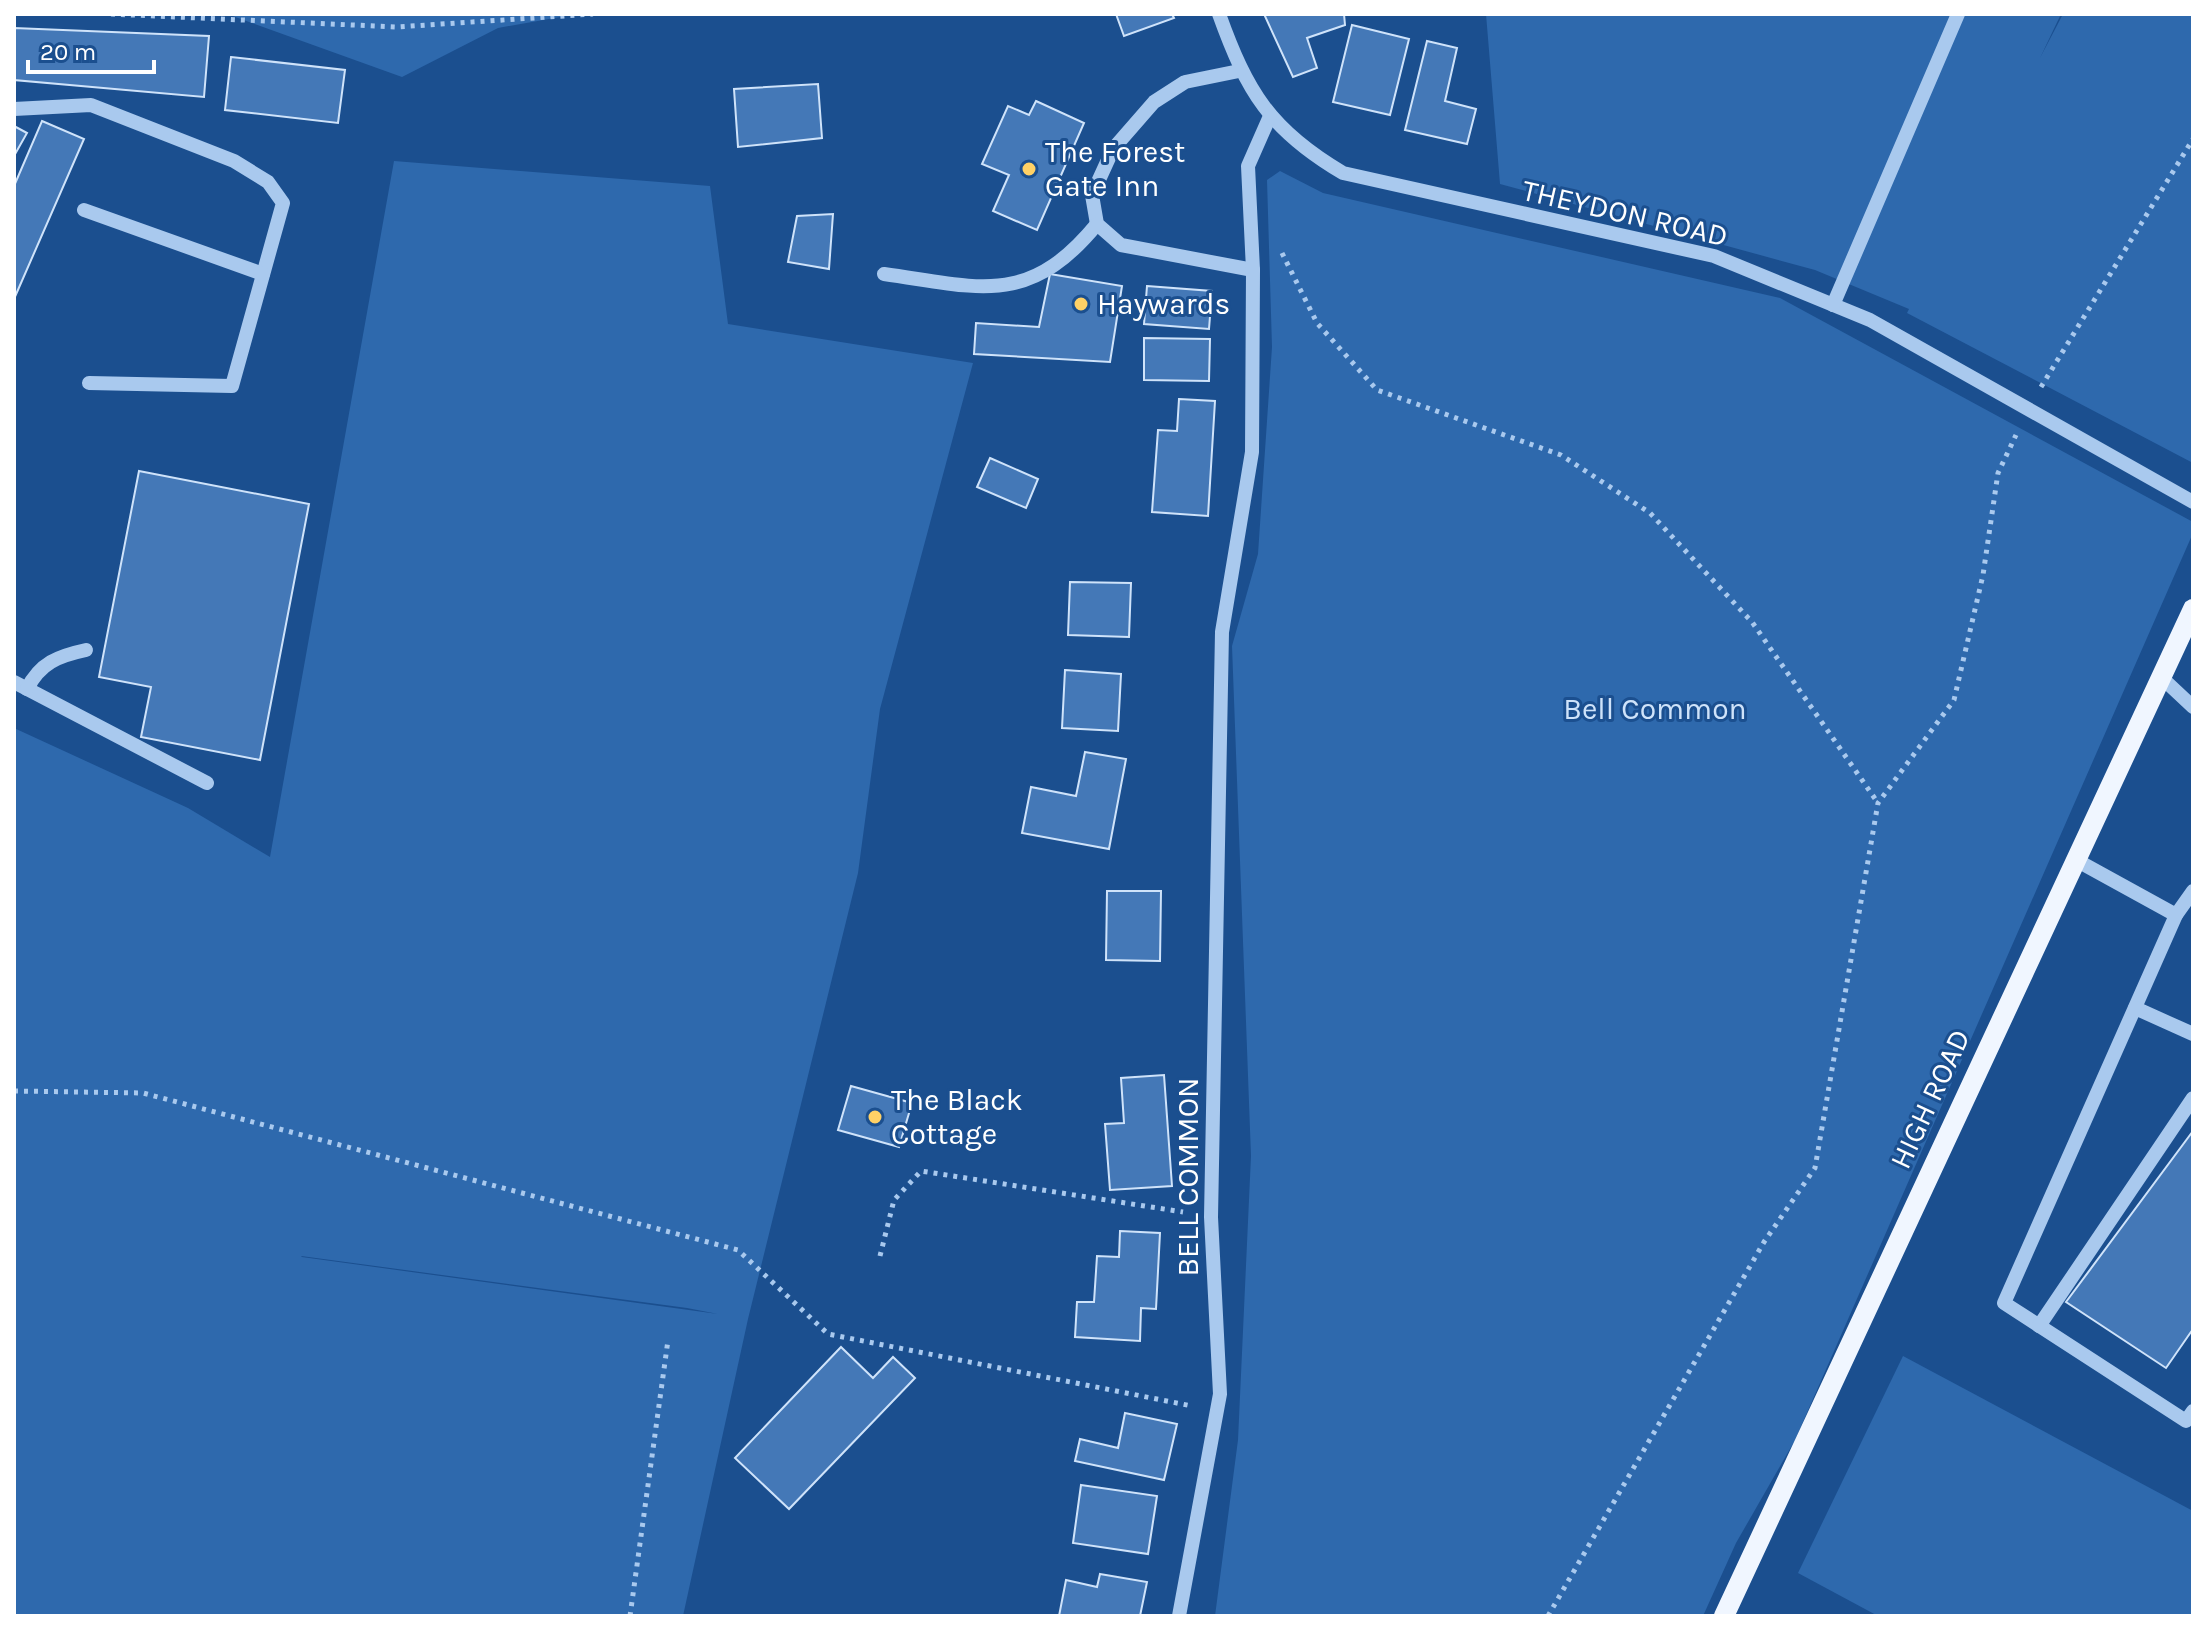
<svg xmlns="http://www.w3.org/2000/svg" width="2207" height="1630" font-family="Karla,sans-serif">
  <style>
    .green { fill: #2e69ad; fill-rule: evenodd }
    .building { fill: #4478b7; stroke: #cfe3fa; stroke-width: 2 }
    .lines { fill: none; stroke-linecap: round; stroke-linejoin: round }
    .path { stroke: #a9c9ee; stroke-width: 5; stroke-dasharray: 4 6; stroke-linecap: butt }
    .minor { stroke: #a9c9ee; stroke-width: 14 }
    .major { stroke: #f0f6ff; stroke-width: 20 }
    .poi-dot { fill: #ffd166; stroke: #1b4f8f; stroke-width: 3 }
    .labels { text-anchor: middle; stroke-width: 6; stroke-linejoin: round; paint-order: stroke }
    .poi-label { font-size: 30px; fill: #fff; stroke: #1b4f8f; text-anchor: start }
    .street-label { font-size: 30px; fill: #fff; stroke: #1b4f8f }
    .park-label { font-size: 30px; fill: #cfe3fa; stroke: #1b4f8f }
  </style>
  <rect width="100%" height="100%" fill="#1b4f8f"/>
  <g class="green">
    <path d="M 227,14 L 577,14 L 498,28 L 402,77 Z"/>
    <path d="M 1486,14 L 2061,14 L 2040,58 L 2063,14 L 2193,14 L 2193,463 L 1907,313 L 1909,309 L 1815,270 L 1500,184 Z"/>
    <path d="M 394,161 L 710,186 L 728,324 L 973,363 L 880,709 L 858,873 L 748,1319 L 683,1616 L 14,1616 L 14,728 L 188,808 L 270,857 ZM 301,1256 L 687,1308 L 718,1314 L 302,1257 Z"/>
    <path d="M 1280,171 L 1323,193 L 1780,298 L 2193,522 L 2193,533 L 1795,1440 L 1736,1543 L 1703,1616 L 1215,1616 L 1238,1440 L 1251,1156 L 1232,646 L 1258,554 L 1272,347 L 1267,180 Z"/>
    <path d="M 1903,1356 L 2193,1511 L 2193,1616 L 1878,1616 L 1798,1573 Z"/>
  </g>
  <g class="building">
    <path d="M 1116,14 L 1172,14 L 1174,18 L 1124,36 Z"/>
    <path d="M 1264,14 L 1344,14 L 1345,25 L 1307,38 L 1317,68 L 1293,77 Z"/>
    <path d="M 1352,25 L 1409,39 L 1390,115 L 1333,102 Z"/>
    <path d="M 14,28 L 209,36 L 204,97 L 14,80 Z"/>
    <path d="M 1427,41 L 1457,48 L 1445,101 L 1476,109 L 1467,144 L 1405,130 Z"/>
    <path d="M 231,57 L 345,70 L 338,123 L 225,110 Z"/>
    <path d="M 818,84 L 822,138 L 738,147 L 734,89 Z"/>
    <path d="M 1036,101 L 1084,123 L 1037,230 L 993,211 L 1009,175 L 982,164 L 1008,106 L 1029,115 Z"/>
    <path d="M 42,121 L 84,139 L 14,299 L 14,186 Z"/>
    <path d="M 14,126 L 27,133 L 14,156 Z"/>
    <path d="M 833,214 L 829,269 L 788,262 L 797,216 Z"/>
    <path d="M 1050,274 L 1122,286 L 1110,362 L 974,354 L 976,323 L 1039,327 Z"/>
    <path d="M 1147,286 L 1212,291 L 1209,329 L 1144,324 Z"/>
    <path d="M 1144,338 L 1210,339 L 1209,381 L 1144,380 Z"/>
    <path d="M 1179,399 L 1215,401 L 1208,516 L 1152,512 L 1158,430 L 1177,431 Z"/>
    <path d="M 990,458 L 1038,479 L 1026,508 L 977,487 Z"/>
    <path d="M 139,471 L 309,504 L 260,760 L 141,737 L 151,687 L 99,677 Z"/>
    <path d="M 1070,582 L 1131,583 L 1129,637 L 1068,635 Z"/>
    <path d="M 1065,670 L 1121,674 L 1118,731 L 1062,728 Z"/>
    <path d="M 1085,752 L 1126,759 L 1109,849 L 1022,833 L 1031,787 L 1076,796 Z"/>
    <path d="M 1107,891 L 1161,891 L 1160,961 L 1106,960 Z"/>
    <path d="M 1164,1075 L 1172,1186 L 1110,1190 L 1105,1124 L 1124,1123 L 1121,1078 Z"/>
    <path d="M 851,1086 L 912,1103 L 899,1147 L 838,1130 Z"/>
    <path d="M 2193,1131 L 2193,1329 L 2166,1368 L 2066,1302 Z"/>
    <path d="M 1120,1231 L 1160,1233 L 1156,1309 L 1141,1308 L 1140,1341 L 1075,1337 L 1077,1302 L 1094,1302 L 1097,1256 L 1119,1257 Z"/>
    <path d="M 841,1347 L 873,1378 L 893,1357 L 915,1378 L 789,1509 L 735,1458 Z"/>
    <path d="M 1125,1413 L 1177,1424 L 1164,1480 L 1075,1461 L 1080,1439 L 1118,1448 Z"/>
    <path d="M 1081,1485 L 1157,1496 L 1148,1554 L 1073,1543 Z"/>
    <path d="M 1100,1574 L 1147,1582 L 1140,1616 L 1059,1616 L 1066,1580 L 1097,1587 Z"/>
  </g>
  <g class="lines">
    <g class="path">
      <path d="M 111,14 L 397,27 L 593,14"/>
      <path d="M 1282,253 L 1317,323 L 1377,390 L 1561,455 L 1650,513 L 1752,622 L 1878,803"/>
      <path d="M 2041,387 L 2193,139"/>
      <path d="M 14,1091 L 143,1093 L 738,1250 L 828,1334 L 1192,1406"/>
      <path d="M 880,1256 L 894,1200 L 921,1171 L 1183,1212"/>
      <path d="M 630,1616 L 668,1340"/>
      <path d="M 1548,1616 L 1764,1242 L 1815,1168 L 1878,803 L 1954,700 L 1983,575 L 1998,473 L 2016,435"/>
    </g>
    <g class="minor">
      <path d="M 1219,14 C 1247,92 1270,130 1343,173 L 1714,256 L 1870,320 L 2193,502"/>
      <path d="M 1239,71 L 1185,82 L 1154,102 L 1113,149 L 1092,195 L 1097,224 L 1121,245 L 1253,270"/>
      <path d="M 14,109 L 91,105 L 234,161 L 268,182 L 283,203 L 232,386 L 89,383"/>
      <path d="M 84,210 L 263,274"/>
      <path d="M 884,274 C 979,287 1028,308 1097,224"/>
      <path d="M 1833,305 L 1958,14"/>
      <path d="M 2161,677 L 2193,707"/>
      <path d="M 14,682 L 207,783"/>
      <path d="M 27,689 C 40,663 58,656 86,650"/>
      <path d="M 2076,860 L 2176,915 L 2004,1303 L 2186,1421 L 2193,1411"/>
      <path d="M 2176,915 L 2193,891"/>
      <path d="M 2135,1008 L 2193,1034"/>
      <path d="M 2039,1326 L 2193,1098"/>
      <path d="M 1179,1616 L 1220,1394 L 1211,1217 L 1222,632 L 1252,452 L 1253,270 L 1248,166 L 1270,116"/>
    </g>
    <path class="major" d="M 1724,1616 L 2193,609"/>
  </g>
  <g class="poi-dot">
    <circle cx="1029" cy="169" r="8"/>
    <circle cx="1081" cy="304" r="8"/>
    <circle cx="875" cy="1117" r="8"/>
  </g>
  <g class="labels">
    <g class="poi-label">
      <text x="1045" y="162">The Forest<tspan x="1045" dy="34">Gate Inn</tspan></text>
      <text x="1097" y="314">Haywards</text>
      <text x="891" y="1110">The Black<tspan x="891" dy="34">Cottage</tspan></text>
    </g>
    <g class="street-label">
      <text transform="translate(1625 213) rotate(13)" y="10">THEYDON ROAD</text>
      <text transform="translate(1930 1099) rotate(-65)" y="10">HIGH ROAD</text>
      <text transform="translate(1188 1177) rotate(-90)" y="10">BELL COMMON</text>
    </g>
    <g class="park-label">
      <text x="1655" y="719">Bell Common</text>
    </g>
  </g>
  <rect width="2207" height="1630" fill="none" stroke="#ffffff" stroke-width="32"/>
  <path d="M28 60v12h126v-12" fill="none" stroke="#ffffff" stroke-width="4"/>
  <text x="40" y="60" font-size="24" fill="#ffffff" stroke="#1b4f8f" stroke-width="6" paint-order="stroke">20 m</text>
</svg>
